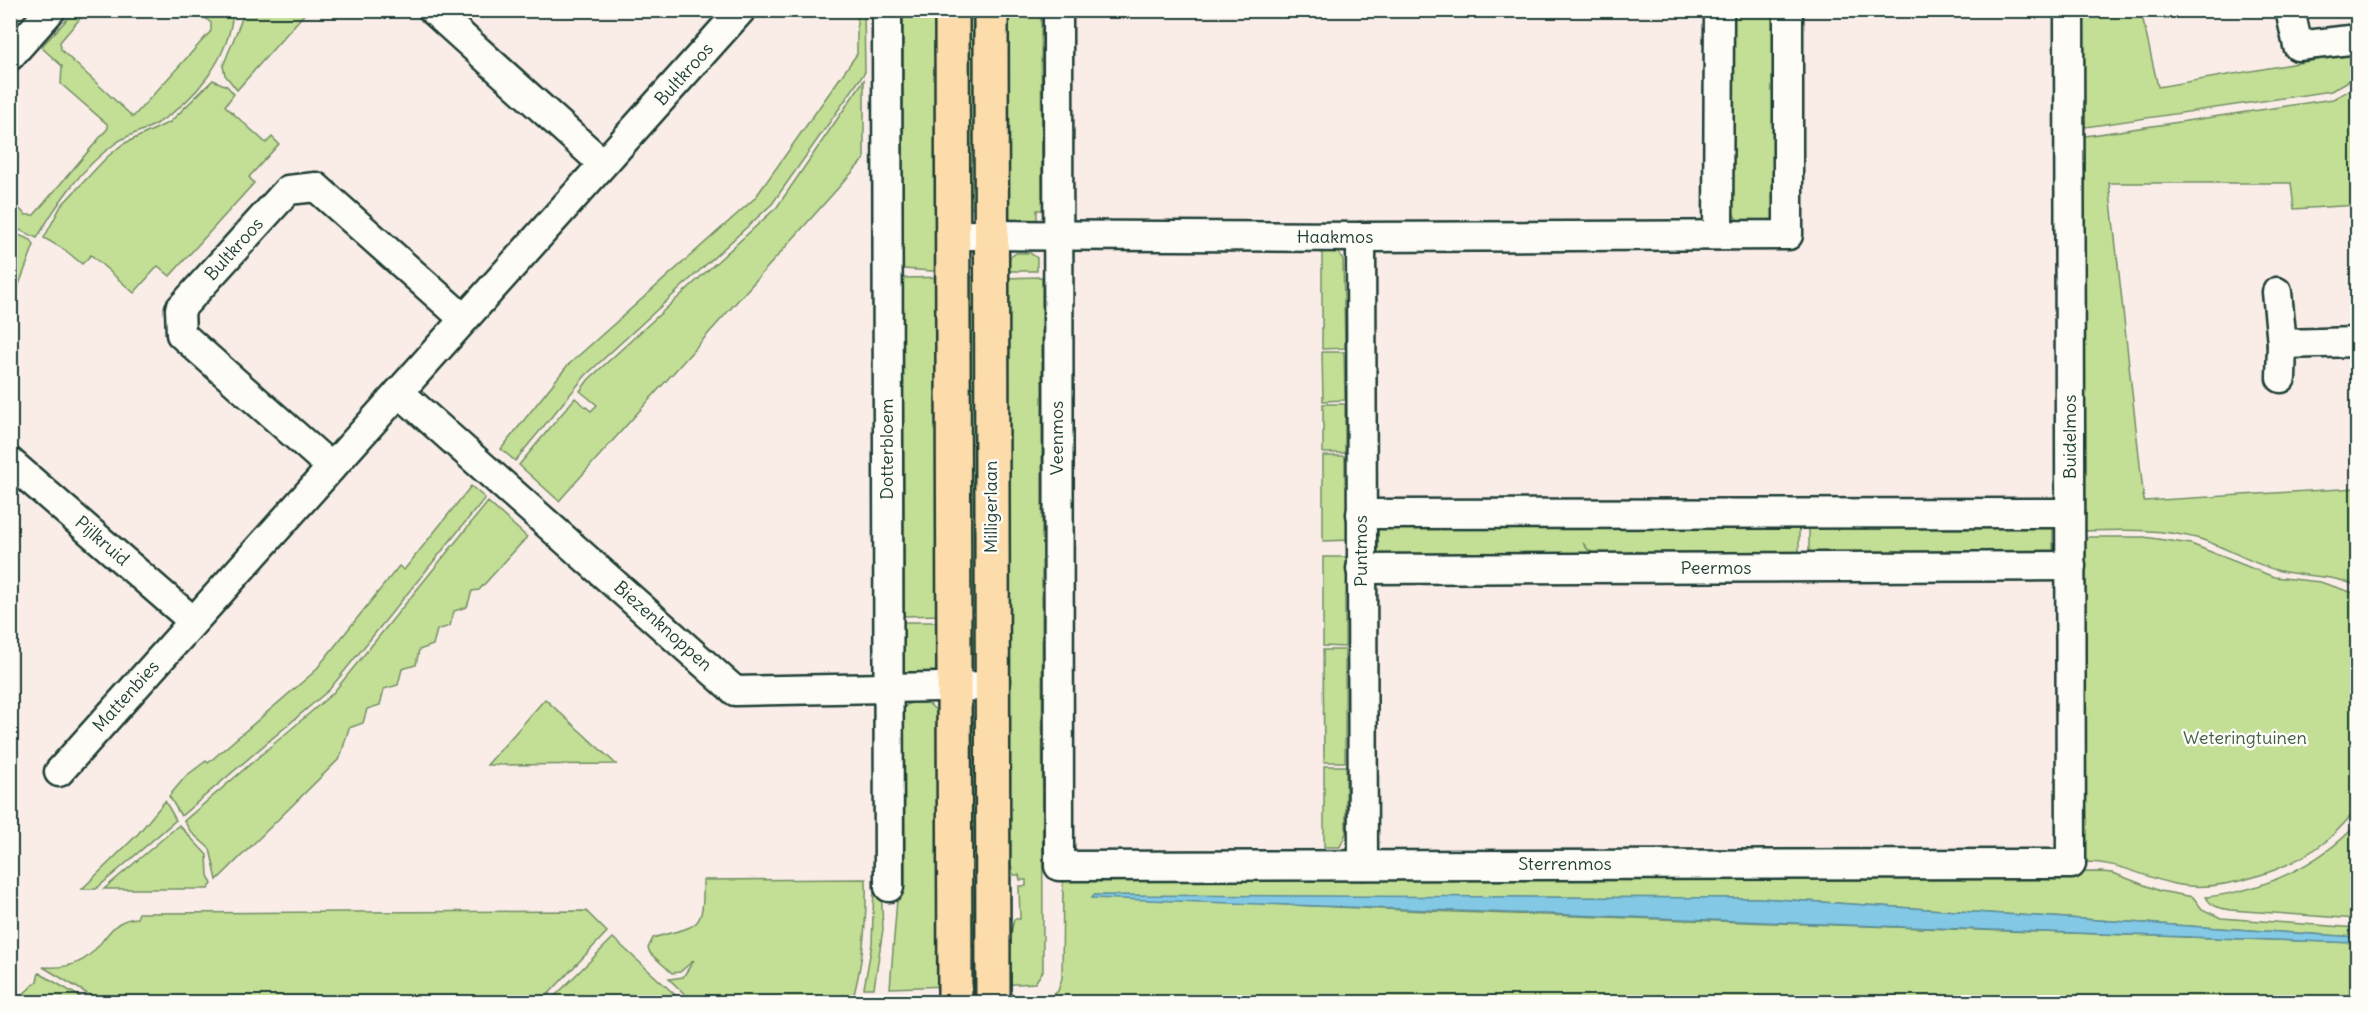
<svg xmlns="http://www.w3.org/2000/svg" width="2368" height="1013" font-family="Delius,sans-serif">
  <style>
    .green { fill: #c3de95; stroke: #718e64; stroke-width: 1.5 }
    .water { fill: #83c8e4; stroke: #5b909e; stroke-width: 1.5 }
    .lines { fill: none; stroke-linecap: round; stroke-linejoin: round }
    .minor-casing { stroke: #1f3d34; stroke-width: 33 }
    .major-casing { stroke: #1f3d34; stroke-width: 38 }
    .minor { stroke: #fdfcf7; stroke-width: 28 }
    .major { stroke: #fddcac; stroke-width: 33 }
    .labels { text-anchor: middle; stroke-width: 5; stroke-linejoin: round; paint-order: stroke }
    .street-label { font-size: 18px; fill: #1f3d34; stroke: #fdfcf7 }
    .park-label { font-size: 18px; fill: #405d47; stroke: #fdfcf7 }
  </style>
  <rect width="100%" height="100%" fill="#faede8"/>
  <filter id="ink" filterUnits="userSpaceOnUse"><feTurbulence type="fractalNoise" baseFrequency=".0167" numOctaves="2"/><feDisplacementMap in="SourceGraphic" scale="12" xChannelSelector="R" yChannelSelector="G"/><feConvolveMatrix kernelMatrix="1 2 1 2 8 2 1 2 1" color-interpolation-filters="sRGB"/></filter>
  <g filter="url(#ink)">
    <g class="green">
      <path d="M 75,11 L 83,15 L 60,42 L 61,50 L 133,117 L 211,31 L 211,23 L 197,11 L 233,12 C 229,58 196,99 158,123 C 145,131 128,134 116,143 C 82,167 58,202 37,238 L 11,226 L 11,201 L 26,215 L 34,215 L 108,128 L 107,124 L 61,84 L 62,66 L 41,47 Z"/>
      <path d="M 245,11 L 307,11 L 237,90 L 225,75 L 223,66 Z"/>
      <path d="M 857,11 L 864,11 L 865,72 L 772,204 L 586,375 L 515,461 L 501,449 L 567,366 L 755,198 L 857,54 Z"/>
      <path d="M 903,11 L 946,11 L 947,272 L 903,269 Z"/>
      <path d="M 969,11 L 985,11 L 985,208 L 970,208 Z"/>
      <path d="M 998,11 L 1041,11 L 1042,197 L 1048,198 L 1048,210 L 1037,210 L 1037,223 L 1016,226 L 1001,209 Z"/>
      <path d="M 1730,11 L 1782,11 L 1782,210 L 1773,224 L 1739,223 L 1730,208 Z"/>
      <path d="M 2079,11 L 2141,11 L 2158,87 L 2357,53 L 2357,76 L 2331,91 L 2079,128 Z"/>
      <path d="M 213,80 L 227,86 L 234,94 L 225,106 L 266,143 L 272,137 L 279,144 L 249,177 L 254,183 L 170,276 L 158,266 L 134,293 L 91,255 L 82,264 L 65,250 L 44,238 L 61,206 L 106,158 L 123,144 L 170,122 Z"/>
      <path d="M 864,80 L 864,159 L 559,501 L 519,465 L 575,398 L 591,411 L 597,405 L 580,391 L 589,379 L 777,207 Z"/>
      <path d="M 2357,86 L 2357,205 L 2294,209 L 2291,183 L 2109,183 L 2144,501 L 2357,488 L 2357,586 C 2331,574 2304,577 2276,570 C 2250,563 2226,547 2200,539 C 2160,528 2121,530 2080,531 L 2079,137 L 2333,99 Z"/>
      <path d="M 11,232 L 31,240 L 34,245 L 11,306 L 11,267 L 14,258 L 11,251 Z"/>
      <path d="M 1337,251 L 1343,259 L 1345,348 L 1322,349 L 1322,252 Z"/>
      <path d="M 1016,253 L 1030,253 L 1037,258 L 1037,271 L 1001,271 L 1001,264 Z"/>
      <path d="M 947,277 L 940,615 L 904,616 L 903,280 L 905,278 Z"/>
      <path d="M 960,277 L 985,277 L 987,655 L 961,655 Z"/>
      <path d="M 1042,277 L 1042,538 L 1048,540 L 1048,559 L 1042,561 L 1043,971 L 1035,983 L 1000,985 L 1014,919 L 1020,919 L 1019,886 L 1026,886 L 1026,880 L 1020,880 L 1019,875 L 1013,875 L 1000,801 L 999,278 Z"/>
      <path d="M 1322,352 L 1344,352 L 1345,400 L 1323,401 Z"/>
      <rect x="1323" y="404" width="22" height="49"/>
      <path d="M 1323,456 L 1345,456 L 1345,483 L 1351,484 L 1352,540 L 1323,541 Z"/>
      <path d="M 471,486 L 485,498 L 329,690 L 181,816 L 169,796 L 186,776 L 206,761 L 208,763 L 314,672 L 399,566 L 404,570 Z"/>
      <path d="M 488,502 L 527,537 L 479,590 L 472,591 L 467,607 L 454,611 L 450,626 L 437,630 L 433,645 L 419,650 L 416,665 L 402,669 L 398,685 L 384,689 L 380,705 L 367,709 L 363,723 L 349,728 L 340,758 L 217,880 L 210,849 L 191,832 L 184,821 L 333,693 Z"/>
      <path d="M 1799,520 L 1799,560 L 1642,560 L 1642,552 C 1621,548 1598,568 1583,543 L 1592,555 L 1378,560 L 1378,523 Z"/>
      <path d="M 1809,520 L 2053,521 L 2053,558 L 1809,560 Z"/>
      <path d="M 2081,537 L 2144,537 L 2191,544 L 2274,577 L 2320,582 L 2357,594 L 2357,809 C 2347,820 2337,832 2325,842 C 2289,870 2220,894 2174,884 C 2140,876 2118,861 2081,862 Z"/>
      <path d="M 1323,557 L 1352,557 L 1351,595 L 1345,596 L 1345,647 L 1323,646 Z"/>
      <path d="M 904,622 L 940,622 L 945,662 L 925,683 L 904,679 L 897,661 L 904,660 Z"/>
      <path d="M 1323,650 L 1345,650 L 1345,762 L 1324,762 Z"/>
      <path d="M 545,699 L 616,764 L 487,765 Z"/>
      <path d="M 926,701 L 945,719 L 949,986 L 890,988 L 898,887 L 905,886 L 904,721 L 898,720 C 903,703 909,702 926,701 Z"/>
      <path d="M 961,722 L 976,722 L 987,987 L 962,987 Z"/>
      <path d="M 1324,766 L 1346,766 L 1346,833 L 1340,847 L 1324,847 Z"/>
      <path d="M 165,801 L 176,820 L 96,889 L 82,889 L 137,835 Z"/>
      <path d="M 2357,824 L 2357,919 L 2230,910 C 2220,908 2211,907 2206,897 C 2263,891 2319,865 2357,824 Z"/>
      <path d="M 179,825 L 207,855 L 208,875 L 212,884 L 208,889 L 104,889 Z"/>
      <path d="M 2101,872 L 2113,873 L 2160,891 L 2193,897 L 2202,909 L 2221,918 L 2357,928 L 2357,937 L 1759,898 L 1092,896 L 1427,911 L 2357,943 L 2357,1002 L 1044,1002 L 1058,991 L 1062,978 L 1063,880 Z"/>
      <path d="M 866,879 C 867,921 863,962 852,1002 L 693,1002 L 669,979 L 683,977 L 694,960 L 680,972 L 672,973 L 650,953 L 648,948 L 653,938 C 698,924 704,933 703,880 Z"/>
      <path d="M 874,887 L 881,887 L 883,929 L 874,988 L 864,988 L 872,944 Z"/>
      <path d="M 586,911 L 607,932 L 541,1002 L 101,1002 L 43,967 C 108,972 96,920 137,918 L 139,913 Z"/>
      <path d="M 613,938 L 683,1002 L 549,1002 Z"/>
      <path d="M 39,973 L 89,1002 L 15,1002 L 37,981 Z"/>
    </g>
    <path class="water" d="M 1094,895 L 1759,898 L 2357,937 L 2358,943 L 1092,898 Z"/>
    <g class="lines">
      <defs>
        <g id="minor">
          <path d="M 433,10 L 602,163"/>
          <path d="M 887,10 L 889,887"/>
          <path d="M 1058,10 L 1059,866 L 2071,864 L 2069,10"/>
          <path d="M 2290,10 L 2298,46 L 2358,39"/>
          <path d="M 10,56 L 51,10"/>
          <path d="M 953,235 L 1361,237 L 1788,235 L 1788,10"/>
          <path d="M 1718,235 L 1719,10"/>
          <path d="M 1361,237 L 1363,865"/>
          <path d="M 2277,292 L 2282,344 L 2281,378"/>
          <path d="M 2282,344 L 2358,342"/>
          <path d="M 399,392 L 735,691 L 991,686"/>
          <path d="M 10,462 L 193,621"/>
          <path d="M 331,467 L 181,334 L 180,309 L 288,190 L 316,187 L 464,319"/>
          <path d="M 1361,514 L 2070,513"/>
          <path d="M 1361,569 L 2071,566"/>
          <path d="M 59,772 L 741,10"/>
        </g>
        <g id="major">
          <path d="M 952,10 L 955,1002"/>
          <path d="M 991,10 L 993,1002"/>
        </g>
      </defs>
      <use href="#minor" class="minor-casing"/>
      <use href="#major" class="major-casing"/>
      <use href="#minor" class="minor"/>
      <use href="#major" class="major"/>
    </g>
  </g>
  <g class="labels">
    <g class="street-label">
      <text transform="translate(684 74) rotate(-48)" y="6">Bultkroos</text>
      <text x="1335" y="243">Haakmos</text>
      <text transform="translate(234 249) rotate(-48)" y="6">Bultkroos</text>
      <text transform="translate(2070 437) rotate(-90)" y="6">Buidelmos</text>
      <text transform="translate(1057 438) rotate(-90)" y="6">Veenmos</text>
      <text transform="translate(887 449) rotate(-90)" y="6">Dotterbloem</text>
      <text transform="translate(991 507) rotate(-90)" y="6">Milligerlaan</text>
      <text transform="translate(102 541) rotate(41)" y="6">Pijlkruid</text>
      <text transform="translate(1361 551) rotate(-90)" y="6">Puntmos</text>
      <text x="1716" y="574">Peermos</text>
      <text transform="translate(663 626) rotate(42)" y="6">Biezenknoppen</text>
      <text transform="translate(126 696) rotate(-48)" y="6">Mattenbies</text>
      <text x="1565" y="870">Sterrenmos</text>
    </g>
    <g class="park-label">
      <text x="2245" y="744">Weteringtuinen</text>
    </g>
  </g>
  <rect width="2368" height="1013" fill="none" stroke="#fdfcf7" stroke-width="36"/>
  <rect x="18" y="18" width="2332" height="977" fill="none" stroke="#1f3d34" stroke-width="2" filter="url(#ink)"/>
</svg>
